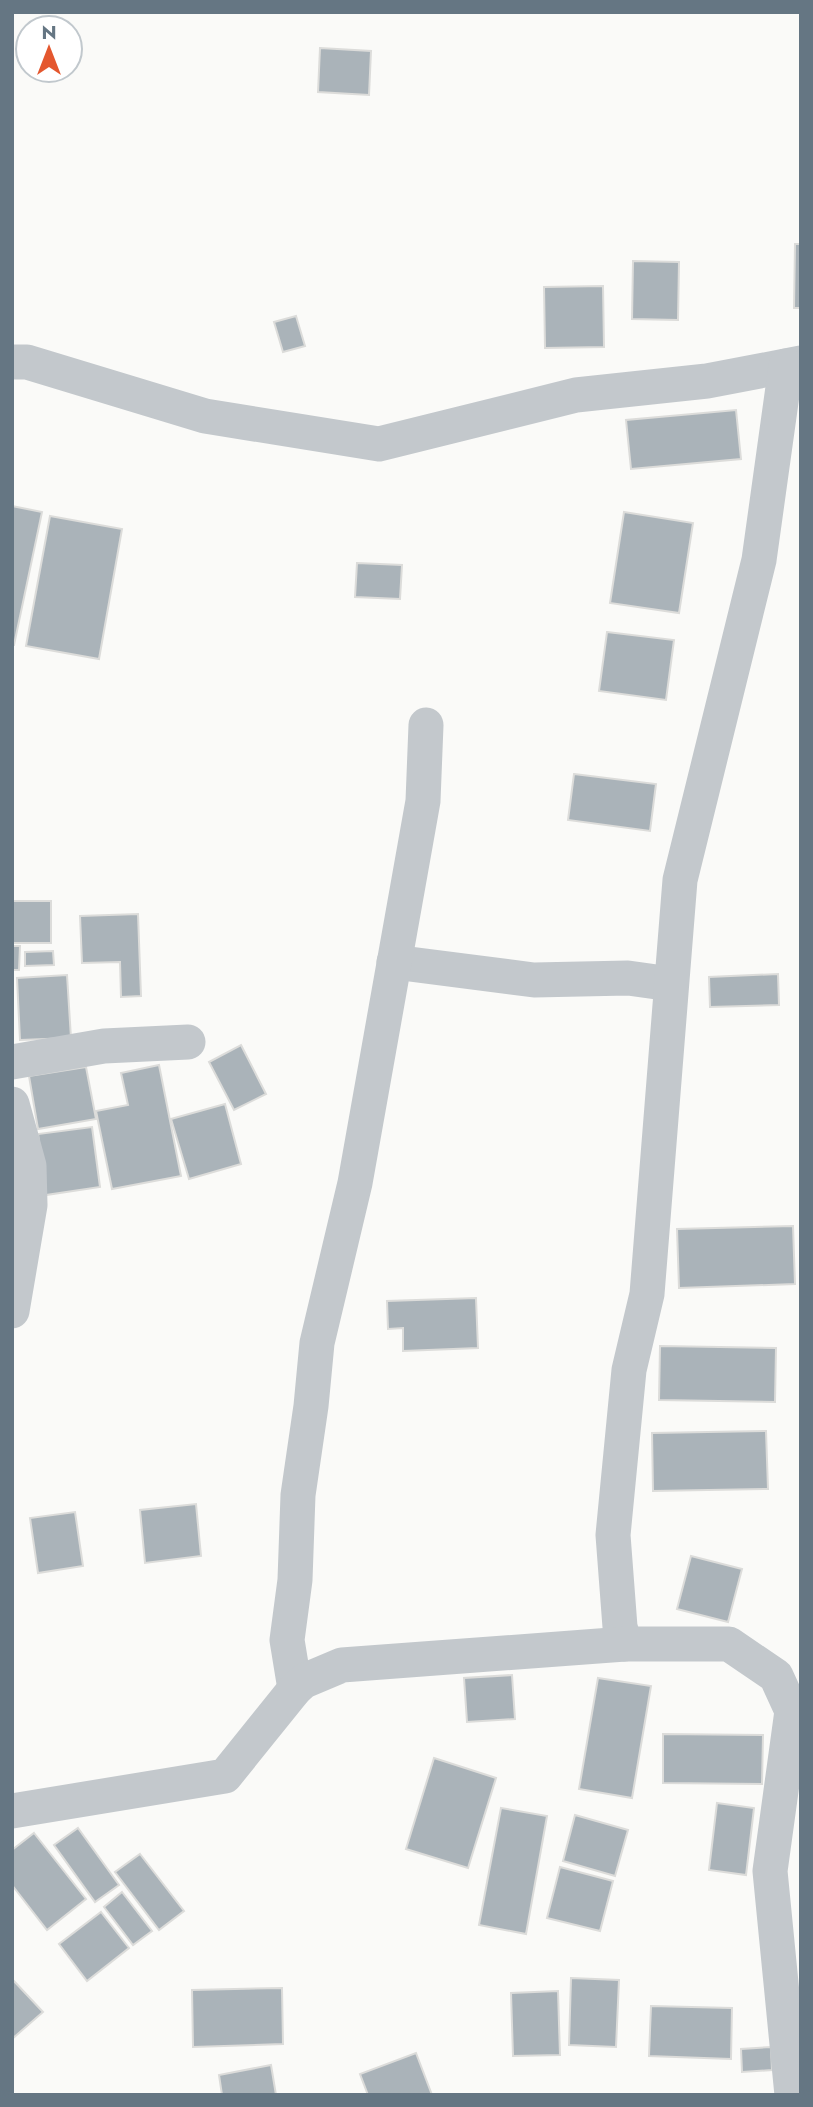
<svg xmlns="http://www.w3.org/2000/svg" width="813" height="2107" font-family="Jost,sans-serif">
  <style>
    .building { fill: #aab3b9; stroke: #dcdcda; stroke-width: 2 }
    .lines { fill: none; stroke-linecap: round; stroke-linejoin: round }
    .minor { stroke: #c3c8cc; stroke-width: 35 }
  </style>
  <rect width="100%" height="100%" fill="#fafaf8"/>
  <g class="building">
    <path d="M 320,48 L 371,51 L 369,95 L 318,92 Z"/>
    <path d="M 795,244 L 801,244 L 801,308 L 794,308 Z"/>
    <path d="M 633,261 L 679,262 L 678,320 L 632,319 Z"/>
    <path d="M 603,286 L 604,347 L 545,348 L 544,287 Z"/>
    <path d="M 296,316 L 305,346 L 283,352 L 274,322 Z"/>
    <path d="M 736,410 L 741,459 L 631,469 L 626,420 Z"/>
    <path d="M 12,506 L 42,512 L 14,645 L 12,645 Z"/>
    <path d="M 624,512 L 693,523 L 679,613 L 610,603 Z"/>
    <path d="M 50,516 L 122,529 L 99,659 L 26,646 Z"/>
    <path d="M 357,563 L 402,565 L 400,599 L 355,597 Z"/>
    <path d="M 607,632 L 674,640 L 666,700 L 599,691 Z"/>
    <path d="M 574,774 L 656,784 L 650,831 L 568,820 Z"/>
    <rect x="12" y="901" width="39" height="42"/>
    <path d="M 138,914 L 141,996 L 121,997 L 120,962 L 82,963 L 80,916 Z"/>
    <path d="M 12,946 L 20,946 L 19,970 L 12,970 Z"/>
    <path d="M 53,951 L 54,965 L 25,966 L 25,952 Z"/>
    <path d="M 778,974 L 779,1005 L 710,1007 L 709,977 Z"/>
    <path d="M 67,975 L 71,1038 L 20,1040 L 17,978 Z"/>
    <path d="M 241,1045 L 266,1094 L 234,1110 L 209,1062 Z"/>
    <path d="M 159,1065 L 181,1176 L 112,1189 L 96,1111 L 128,1105 L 121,1073 Z"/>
    <path d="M 86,1067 L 96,1119 L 38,1129 L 29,1076 Z"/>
    <path d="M 225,1104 L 241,1164 L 189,1179 L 171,1119 Z"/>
    <path d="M 92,1127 L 100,1187 L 46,1195 L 38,1134 Z"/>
    <path d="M 793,1226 L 795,1284 L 679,1288 L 677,1229 Z"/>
    <path d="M 476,1298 L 478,1348 L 403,1351 L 403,1328 L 388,1329 L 387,1301 Z"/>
    <path d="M 660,1346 L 776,1348 L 775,1402 L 659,1400 Z"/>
    <path d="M 766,1431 L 768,1489 L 653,1491 L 652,1433 Z"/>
    <path d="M 196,1504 L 201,1556 L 145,1563 L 140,1510 Z"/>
    <path d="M 75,1512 L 83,1566 L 38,1573 L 30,1518 Z"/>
    <path d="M 691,1556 L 742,1569 L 728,1622 L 677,1609 Z"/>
    <path d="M 512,1675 L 515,1719 L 467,1722 L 464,1678 Z"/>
    <path d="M 598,1678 L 651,1686 L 632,1798 L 579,1789 Z"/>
    <path d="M 663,1734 L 763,1735 L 762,1784 L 663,1783 Z"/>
    <path d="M 434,1758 L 496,1778 L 468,1868 L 406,1849 Z"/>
    <path d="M 717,1803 L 754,1808 L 746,1875 L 709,1870 Z"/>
    <path d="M 501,1808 L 547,1816 L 526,1934 L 479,1925 Z"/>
    <path d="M 575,1815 L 628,1830 L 615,1876 L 563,1861 Z"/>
    <path d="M 78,1828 L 119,1885 L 95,1902 L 54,1845 Z"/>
    <path d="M 34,1833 L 86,1899 L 47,1930 L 12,1885 L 12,1850 Z"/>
    <path d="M 140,1854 L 184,1911 L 159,1930 L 115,1872 Z"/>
    <path d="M 560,1867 L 613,1881 L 600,1931 L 547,1918 Z"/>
    <path d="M 122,1892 L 152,1931 L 133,1945 L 104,1907 Z"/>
    <path d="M 101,1912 L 129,1948 L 87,1981 L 59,1944 Z"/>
    <path d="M 571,1978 L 619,1980 L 616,2047 L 569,2045 Z"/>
    <path d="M 12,1979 L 43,2012 L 12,2039 Z"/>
    <path d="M 282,1988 L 283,2044 L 193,2047 L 192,1990 Z"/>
    <path d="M 558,1991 L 560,2055 L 513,2056 L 511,1993 Z"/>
    <path d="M 651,2006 L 732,2008 L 731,2059 L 649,2056 Z"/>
    <path d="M 771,2047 L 772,2070 L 742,2072 L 741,2049 Z"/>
    <path d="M 416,2053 L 432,2095 L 368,2095 L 360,2074 Z"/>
    <path d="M 271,2065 L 276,2095 L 222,2095 L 219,2075 Z"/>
  </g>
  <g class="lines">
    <g class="minor">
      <path d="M 12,362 L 27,362 L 205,416 L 379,444 L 576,395 L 707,381 L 801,363"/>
      <path d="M 394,962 L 534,980 L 628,978 L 671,984"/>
      <path d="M 12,1062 L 104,1046 L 188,1042"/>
      <path d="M 12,1104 L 29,1166 L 30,1205 L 12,1311"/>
      <path d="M 625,1644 L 620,1627 L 613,1535 L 629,1370 L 647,1294 L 680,880 L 759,560 L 786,366"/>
      <path d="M 295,1689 L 287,1640 L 295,1580 L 298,1495 L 311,1406 L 317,1343 L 355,1183 L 423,801 L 426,725"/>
      <path d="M 12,1811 L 225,1776 L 295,1689 L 304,1681 L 342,1665 L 625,1644 L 729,1644 L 776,1676 L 792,1711 L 770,1871 L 792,2095"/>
    </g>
  </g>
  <rect width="813" height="2107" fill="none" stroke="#657683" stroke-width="28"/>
  <g transform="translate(49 49)"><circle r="33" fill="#ffffff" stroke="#c1c8cd" stroke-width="2"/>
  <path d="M0-5L12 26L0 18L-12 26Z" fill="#e4572e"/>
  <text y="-10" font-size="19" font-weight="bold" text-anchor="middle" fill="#657683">N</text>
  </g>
</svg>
